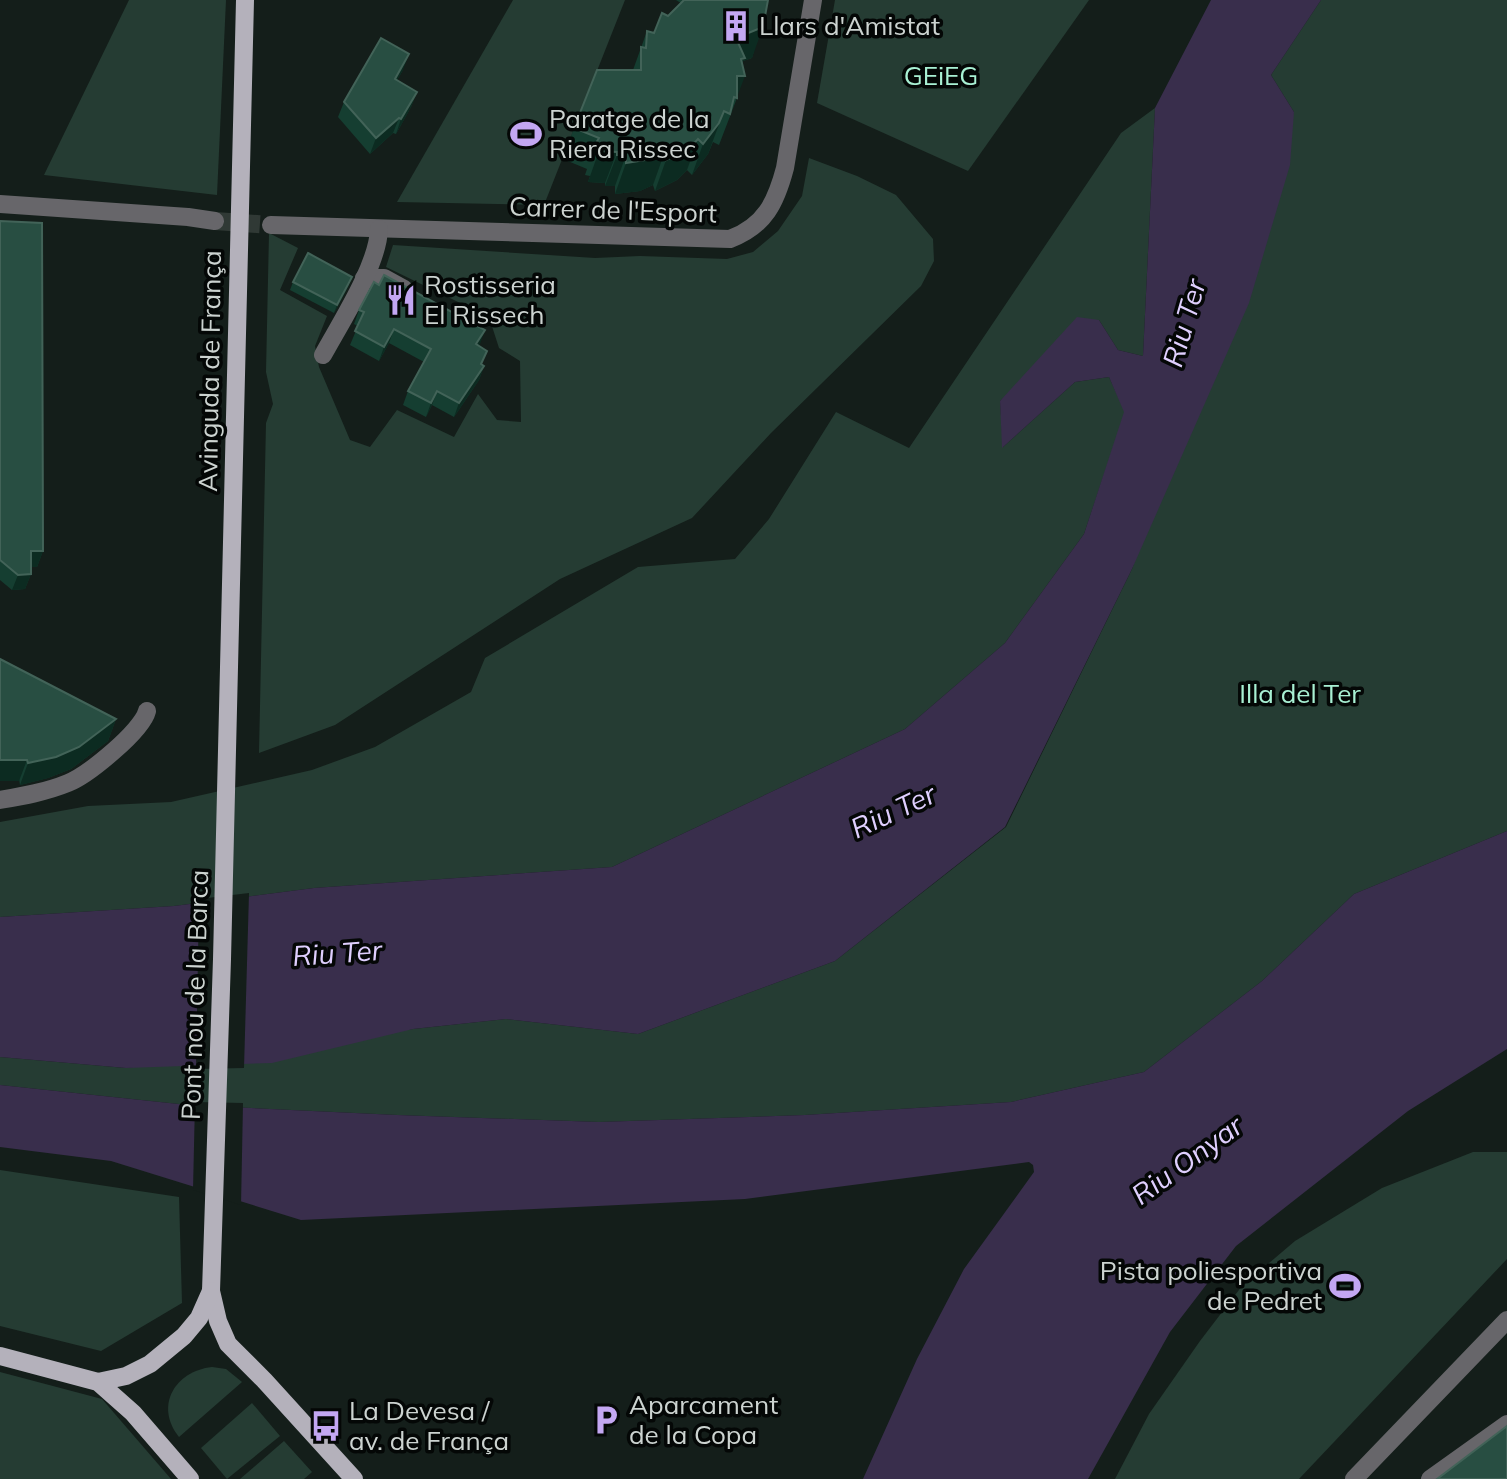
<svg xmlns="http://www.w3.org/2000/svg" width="1507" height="1479" font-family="Mulish,sans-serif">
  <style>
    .green { fill: #253c33 }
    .water { fill: #392e4c }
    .pier { fill: #141e1a }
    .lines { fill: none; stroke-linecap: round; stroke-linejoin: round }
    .minor-tunnel { stroke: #303935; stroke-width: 18; stroke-dasharray: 18 9; stroke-linecap: butt }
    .minor { stroke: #67666a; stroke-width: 18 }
    .major { stroke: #b4b1bb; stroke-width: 18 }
    .wall { fill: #153e31 }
    .shaded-wall { fill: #0c2b21 }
    .building { fill: #284e42; stroke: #426358; stroke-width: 2 }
    .labels { text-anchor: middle; stroke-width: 7; stroke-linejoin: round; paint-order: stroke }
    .poi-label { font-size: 26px; fill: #ccd3d0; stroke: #040706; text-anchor: start }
    .park-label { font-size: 26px; fill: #a8f0d3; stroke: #040706 }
    .street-label { font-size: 26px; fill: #ccd3d0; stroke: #040706 }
    .water-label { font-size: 28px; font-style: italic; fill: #dfcffe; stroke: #040706 }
  </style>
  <rect width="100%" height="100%" fill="#141e1a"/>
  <g class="green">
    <path d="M 129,0 L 226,0 L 217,195 L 44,175 Z"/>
    <path d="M 513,0 L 625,0 L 544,205 L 397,202 Z"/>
    <path d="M 835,0 L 1089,0 L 968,171 L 817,103 Z"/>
    <path d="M 1321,0 L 1507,0 L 1507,831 L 1354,894 L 1262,981 L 1144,1072 L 1011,1102 L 805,1115 L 599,1122 L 397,1115 L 188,1105 L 0,1085 L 0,1057 L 126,1068 L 413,1029 L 506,1019 L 638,1034 L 835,961 L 1006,827 L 1132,569 L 1294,112 L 1271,75 Z"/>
    <path d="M 1155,108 L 1143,356 L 1118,350 L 1099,320 L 1000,401 L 1003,447 L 1075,382 L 1109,377 L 1125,412 L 1084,534 L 1005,643 L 905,729 L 612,867 L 314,888 L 174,906 L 0,917 L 0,822 L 88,806 L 171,802 L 312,770 L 375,747 L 471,692 L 485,658 L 638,567 L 735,559 L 769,519 L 836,412 L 909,448 L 1121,133 Z"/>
    <path d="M 809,158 L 857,176 L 896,195 L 933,239 L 934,261 L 921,286 L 771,433 L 692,518 L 560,579 L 335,725 L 259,753 L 266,423 L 273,404 L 266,372 L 269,233 L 298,248 L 280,290 L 327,316 L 315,346 L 319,367 L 350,440 L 370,447 L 397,410 L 454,437 L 478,394 L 497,420 L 521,422 L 520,361 L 499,348 L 489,317 L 386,267 L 393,245 L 595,258 L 640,256 L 727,259 L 753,252 L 778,231 L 802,196 Z"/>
    <path d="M 1473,1152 L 1507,1152 L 1507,1259 L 1299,1479 L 1115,1479 L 1149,1414 L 1200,1341 L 1242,1286 L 1295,1241 L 1382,1188 Z"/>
    <path d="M 0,1170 L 179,1197 L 182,1303 L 101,1351 L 0,1326 Z"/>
    <path d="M 212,1367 L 226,1369 L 242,1382 L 179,1437 C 154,1406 175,1371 212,1367 Z"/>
    <path d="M 0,1372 L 102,1399 L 171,1479 L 0,1479 Z"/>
    <path d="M 252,1403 L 280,1436 L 227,1479 L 201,1448 Z"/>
    <path d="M 284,1441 L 312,1472 L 304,1479 L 240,1479 Z"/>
  </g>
  <g class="water">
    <path d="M 1211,0 L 1321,0 L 1271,75 L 1294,112 L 1290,165 L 1249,303 L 1132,569 L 1005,827 L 835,961 L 638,1034 L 506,1019 L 413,1029 L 272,1063 L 126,1068 L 0,1057 L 0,917 L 174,906 L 314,888 L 612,867 L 905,729 L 1005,643 L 1084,534 L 1124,412 L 1109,377 L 1075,382 L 1002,448 L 1000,401 L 1077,317 L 1099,320 L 1118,350 L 1143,356 L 1155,108 Z"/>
    <path d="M 1507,831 L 1507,1049 L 1408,1111 L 1236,1246 L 1170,1332 L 1088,1479 L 863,1479 L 917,1359 L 964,1269 L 1034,1172 L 1033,1165 L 1029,1162 L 745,1199 L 301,1220 L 111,1161 L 0,1147 L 0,1085 L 188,1105 L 397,1115 L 599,1122 L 805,1115 L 1011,1102 L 1144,1072 L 1262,981 L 1354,894 Z"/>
  </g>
  <g class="pier">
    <path d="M 249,893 L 244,1068 L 196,1069 L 199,899 Z"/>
    <path d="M 195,1102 L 243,1103 L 241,1205 L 193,1190 Z"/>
  </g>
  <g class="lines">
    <path class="minor-tunnel" d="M 215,221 L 271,225"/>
    <g class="minor">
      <path d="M 0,204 L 188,217 L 215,221"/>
      <path d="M 271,225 L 730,239 C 765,226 776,202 785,168 L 813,0"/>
      <path d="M 364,278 L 384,278 L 404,289"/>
      <path d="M 323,355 C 341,322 378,265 379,229"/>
      <path d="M 0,800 C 23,796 46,792 68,783 C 88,775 142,731 147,711"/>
      <path d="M 1354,1479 L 1507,1320"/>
      <path d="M 1430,1479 L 1507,1424"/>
    </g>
    <g class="major">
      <path d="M 245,0 L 222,959 L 211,1291 L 218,1321 L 228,1344 L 264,1380 L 354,1479"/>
      <path d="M 0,1356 L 98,1382 L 133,1413 L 190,1479"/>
      <path d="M 98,1382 L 126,1376 L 150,1364 L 184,1336 L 199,1318 L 211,1291"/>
    </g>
  </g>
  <g class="wall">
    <path d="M 676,0 L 768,0 L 752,58 L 743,61 L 742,65 L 737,98 L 719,145 L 713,142 L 708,154 L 692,175 L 687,170 L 677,180 L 655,191 L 653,185 L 640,191 L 615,194 L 615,186 L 605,186 L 605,183 L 588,182 L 590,176 L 585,175 L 587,169 L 563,159 L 574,128 L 633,70 L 647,31 L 654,33 L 681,3 Z"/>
    <path d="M 403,70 L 397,80 L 417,92 L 411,107 L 396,134 L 393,133 L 370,154 L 338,117 L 344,102 Z"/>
    <path d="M 0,221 L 43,551 L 37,567 L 31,567 L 31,574 L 25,589 L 12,590 L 0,580 Z"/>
    <path d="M 293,282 L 349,285 L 334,313 L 290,290 Z"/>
    <path d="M 359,310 L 479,346 L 482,365 L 484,366 L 479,380 L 454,417 L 432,405 L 426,417 L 403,405 L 408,391 L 424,362 L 389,343 L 379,361 L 350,345 L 358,326 L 354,324 Z"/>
    <path d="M 0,659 L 116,719 L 108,741 L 71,769 L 48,778 L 20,785 Z"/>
  </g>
  <g class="shaded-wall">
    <path d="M 763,27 L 752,58 L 743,61 L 738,76 L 745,76 L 737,97 L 734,97 L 736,38 Z"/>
    <path d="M 409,54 L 403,70 L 389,94 L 395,79 Z"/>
    <path d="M 417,92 L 411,107 L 396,134 L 401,119 Z"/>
    <path d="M 724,111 L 708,154 L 692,175 L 703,144 Z"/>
    <path d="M 399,118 L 393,133 L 370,154 L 376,138 Z"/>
    <path d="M 698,139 L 687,170 L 677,180 L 655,191 L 666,160 Z"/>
    <path d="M 599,151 L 617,152 L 605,183 L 588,182 Z"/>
    <path d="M 664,154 L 653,185 L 640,191 L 615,194 L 626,163 Z"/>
    <path d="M 617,155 L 626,155 L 615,186 L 605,186 Z"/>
    <path d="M 352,277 L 349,285 L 334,313 L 337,305 Z"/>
    <path d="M 394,329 L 389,343 L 379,361 L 384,347 Z"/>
    <path d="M 485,330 L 480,344 L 471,358 L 476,344 Z"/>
    <path d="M 484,366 L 479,380 L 454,417 L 459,403 Z"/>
    <path d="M 437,391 L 432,405 L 426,417 L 431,403 Z"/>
    <path d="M 31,551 L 43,551 L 37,567 L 25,567 Z"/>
    <path d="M 31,574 L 25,589 L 12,590 L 18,575 Z"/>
    <path d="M 116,719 L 108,741 L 71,769 L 48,778 L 20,785 L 28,763 Z"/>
    <path d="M 0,760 L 27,760 L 19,781 L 0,781 Z"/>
  </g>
  <g class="building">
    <path d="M 684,0 L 768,0 L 763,27 L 736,38 L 745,58 L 741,59 L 745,76 L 737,76 L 737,98 L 734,97 L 730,114 L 724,111 L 719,123 L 703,144 L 698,139 L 689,149 L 666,160 L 664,154 L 651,159 L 626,163 L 626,155 L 617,155 L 617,152 L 599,151 L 601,144 L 596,143 L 599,138 L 574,128 L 597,70 L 641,70 L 641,47 L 646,48 L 647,31 L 654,33 L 662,13 L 668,16 Z"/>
    <path d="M 381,38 L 409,54 L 395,79 L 417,92 L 401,119 L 399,118 L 376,138 L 344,102 Z"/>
    <path d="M 0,221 L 42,223 L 43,551 L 31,551 L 31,574 L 18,575 L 0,560 Z"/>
    <path d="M 308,253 L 352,277 L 337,305 L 293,282 Z"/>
    <path d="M 384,275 L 485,330 L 476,344 L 487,351 L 481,364 L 484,366 L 459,403 L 437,391 L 431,403 L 408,391 L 431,349 L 394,329 L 384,347 L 355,331 L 364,312 L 359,310 L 374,282 L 379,285 Z"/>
    <path d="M 0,659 L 116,719 L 79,747 L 56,757 L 28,763 L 27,760 L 0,760 Z"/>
    <path d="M 1507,1426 L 1507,1479 L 1437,1479 Z"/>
  </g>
  <defs>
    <symbol id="building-bare" viewBox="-9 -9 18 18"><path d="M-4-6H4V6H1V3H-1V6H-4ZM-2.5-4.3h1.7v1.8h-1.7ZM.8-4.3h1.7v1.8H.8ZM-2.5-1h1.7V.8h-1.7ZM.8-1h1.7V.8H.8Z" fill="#c3a7f2" stroke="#040706" stroke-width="2.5" paint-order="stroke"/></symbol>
    <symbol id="stadium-bare" viewBox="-9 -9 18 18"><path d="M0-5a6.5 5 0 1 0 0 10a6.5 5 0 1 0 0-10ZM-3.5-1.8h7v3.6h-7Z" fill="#c3a7f2" stroke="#040706" stroke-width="2.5" paint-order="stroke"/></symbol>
    <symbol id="restaurant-bare" viewBox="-9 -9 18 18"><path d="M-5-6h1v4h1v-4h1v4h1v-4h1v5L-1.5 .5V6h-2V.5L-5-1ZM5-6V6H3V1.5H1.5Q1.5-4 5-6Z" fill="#c3a7f2" stroke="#040706" stroke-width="2.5" paint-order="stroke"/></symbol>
    <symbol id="parking-bare" viewBox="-9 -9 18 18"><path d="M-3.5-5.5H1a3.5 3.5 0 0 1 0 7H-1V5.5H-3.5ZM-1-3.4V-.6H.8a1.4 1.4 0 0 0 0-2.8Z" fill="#c3a7f2" stroke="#040706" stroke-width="2.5" paint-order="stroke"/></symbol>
    <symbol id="bus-bare" viewBox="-9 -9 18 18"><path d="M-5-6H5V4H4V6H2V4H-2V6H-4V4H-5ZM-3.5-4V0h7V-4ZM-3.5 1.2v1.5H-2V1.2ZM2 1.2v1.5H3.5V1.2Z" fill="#c3a7f2" stroke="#040706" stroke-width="2.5" paint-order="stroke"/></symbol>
  </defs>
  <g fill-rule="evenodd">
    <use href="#building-bare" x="714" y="4" width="44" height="44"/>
    <use href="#stadium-bare" x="504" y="112" width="44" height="44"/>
    <use href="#restaurant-bare" x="379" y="278" width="44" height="44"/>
    <use href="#stadium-bare" x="1323" y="1264" width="44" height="44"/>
    <use href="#parking-bare" x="584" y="1398" width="44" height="44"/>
    <use href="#bus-bare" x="304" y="1404" width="44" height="44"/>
  </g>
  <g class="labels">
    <g class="poi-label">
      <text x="759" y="35">Llars d'Amistat</text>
      <text x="549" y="128">Paratge de la<tspan x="549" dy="30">Riera Rissec</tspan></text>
      <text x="424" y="294">Rostisseria<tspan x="424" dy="30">El Rissech</tspan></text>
      <text x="1322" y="1280" text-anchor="end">Pista poliesportiva<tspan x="1322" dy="30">de Pedret</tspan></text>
      <text x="629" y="1414">Aparcament<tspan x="629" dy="30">de la Copa</tspan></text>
      <text x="349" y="1420">La Devesa /<tspan x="349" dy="30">av. de França</tspan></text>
    </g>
    <g class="park-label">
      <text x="941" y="85">GEiEG</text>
      <text x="1300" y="703">Illa del Ter</text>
    </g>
    <g class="street-label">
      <text transform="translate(613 210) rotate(2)" y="9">Carrer de l'Esport</text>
      <text transform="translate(210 371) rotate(-89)" y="9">Avinguda de França</text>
      <text transform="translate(195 995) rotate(-88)" y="9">Pont nou de la Barca</text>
    </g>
    <g class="water-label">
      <text transform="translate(1184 323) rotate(-74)" y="10">Riu Ter</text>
      <text transform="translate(893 811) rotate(-25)" y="10">Riu Ter</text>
      <text transform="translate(337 953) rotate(-4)" y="10">Riu Ter</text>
      <text transform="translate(1187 1160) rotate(-36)" y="10">Riu Onyar</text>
    </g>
  </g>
</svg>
